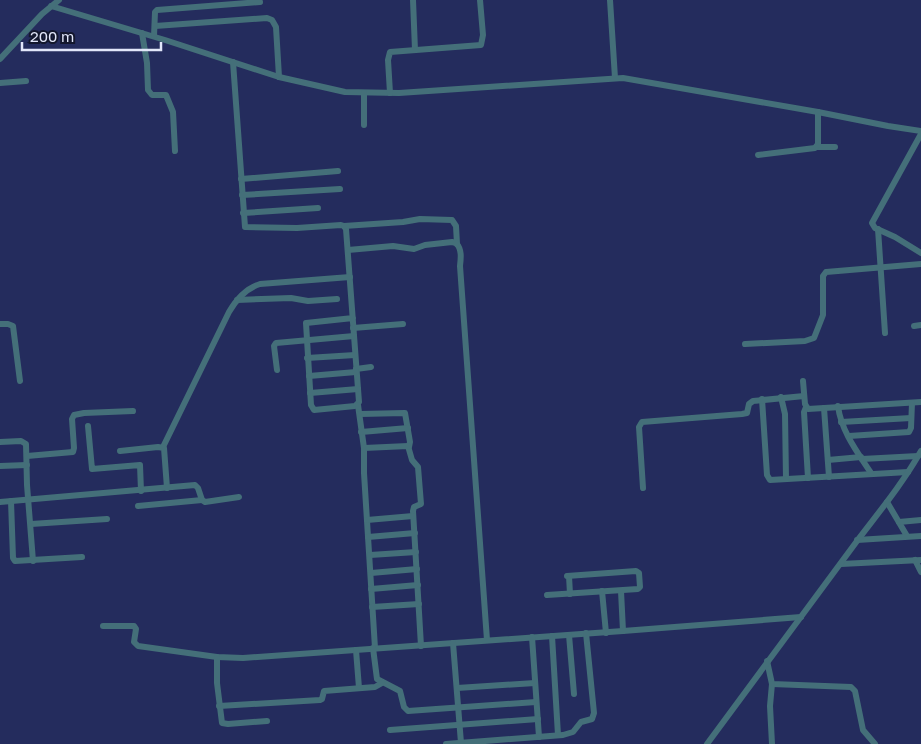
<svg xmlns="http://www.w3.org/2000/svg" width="921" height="744" font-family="'Golos Text',sans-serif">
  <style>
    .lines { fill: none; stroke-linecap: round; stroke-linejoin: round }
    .minor { stroke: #446f79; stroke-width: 6 }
  </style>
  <rect width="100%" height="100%" fill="#242c5d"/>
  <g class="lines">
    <g class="minor">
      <path d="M 413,0 L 415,50"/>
      <path d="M 610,0 L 615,78"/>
      <path d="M 51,6 L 165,40 L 279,77 L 345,92 L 399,93 L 623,78 L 818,112 L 888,126 L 921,131"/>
      <path d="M 155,26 L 267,18 L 272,20 L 276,27 L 279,77"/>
      <path d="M 142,33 L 147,63 L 148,90 L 152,95 L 166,95 L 173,112 L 175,151"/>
      <path d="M 154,36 L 155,12 L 157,10 L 260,2"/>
      <path d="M 0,59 L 42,14 L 59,0"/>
      <path d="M 233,62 L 245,227 L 297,228 L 341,225 L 344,226 L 346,229 L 359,402 L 355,406 L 314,410 L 311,405 L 306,323 L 353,318"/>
      <path d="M 0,83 L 26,81"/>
      <path d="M 364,93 L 364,125"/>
      <path d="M 390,93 L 388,60 L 390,52 L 481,45 L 483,35 L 480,0"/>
      <path d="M 921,134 L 872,223 L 875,228 L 895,237 L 921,253"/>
      <path d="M 816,147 L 835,147"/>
      <path d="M 758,155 L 815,148 L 818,144 L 818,112"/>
      <path d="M 241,179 L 338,171"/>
      <path d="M 242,195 L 340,189"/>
      <path d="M 243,213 L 318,208"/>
      <path d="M 344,226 L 403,222 L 420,219 L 452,220 L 456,226 L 457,244"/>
      <path d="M 878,229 L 885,333"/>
      <path d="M 348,250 L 393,246 L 414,249 L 425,245 L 452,242 L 456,243 C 462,249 461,258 460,266 L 487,640"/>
      <path d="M 237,300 L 291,298 L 308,301 L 337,299"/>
      <path d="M 0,324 L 8,324 L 13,326 L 20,381"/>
      <path d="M 914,326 L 921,325"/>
      <path d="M 353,328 L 403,324"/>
      <path d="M 745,344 L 805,341 L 814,338 L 823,315 L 823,276 L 826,272 L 921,264"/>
      <path d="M 307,358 L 355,355"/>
      <path d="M 356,369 L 371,367"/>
      <path d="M 277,370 L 274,346 L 276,343 L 354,336"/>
      <path d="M 309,376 L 356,372"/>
      <path d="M 803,381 L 805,404 L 808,409 L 921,402"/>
      <path d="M 310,393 L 358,389"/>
      <path d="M 781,397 L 785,414 L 786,479"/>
      <path d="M 762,399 L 767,475 L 770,480 L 908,472"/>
      <path d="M 358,405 L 364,448 L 364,473 L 375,648"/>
      <path d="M 838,406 C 841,431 858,453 871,473"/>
      <path d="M 806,407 L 804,412 L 808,478"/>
      <path d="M 824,408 L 829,477"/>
      <path d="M 360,414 L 405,413 L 410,442 L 409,447"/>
      <path d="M 841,422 L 911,418"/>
      <path d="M 88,426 L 92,469 L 140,465 L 141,491"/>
      <path d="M 361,432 L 408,428"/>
      <path d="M 849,436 L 909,432 L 911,428 L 912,403"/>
      <path d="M 0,442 L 21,441 L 26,444 L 27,485 L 33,561"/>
      <path d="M 163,447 L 229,312 C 236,300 247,288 260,284 L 350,277"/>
      <path d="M 364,448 L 408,446 L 412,460 L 418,467 L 421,504 L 414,507 L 413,511 L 421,646"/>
      <path d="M 120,451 L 158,447 L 164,448 L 167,488"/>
      <path d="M 27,456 L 73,452 L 74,448 L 72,419 L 74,415 L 84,413 L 133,411"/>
      <path d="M 862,459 L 918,456"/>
      <path d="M 828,460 L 861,457"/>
      <path d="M 0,466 L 27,465"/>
      <path d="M 643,488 L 639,427 L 642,422 L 742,414 L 747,413 L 749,404 L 753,401 L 804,396"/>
      <path d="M 11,501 L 13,558 L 15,561 L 82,557"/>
      <path d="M 0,502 L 195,485 L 198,488 L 202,500 L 205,502 L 239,497"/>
      <path d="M 887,502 L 907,536"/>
      <path d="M 138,506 L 202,500"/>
      <path d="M 367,520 L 413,516"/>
      <path d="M 899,522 L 921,520"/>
      <path d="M 31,524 L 107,519"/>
      <path d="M 368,537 L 415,533"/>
      <path d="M 857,540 L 921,536"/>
      <path d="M 370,555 L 416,552"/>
      <path d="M 915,560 L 921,572"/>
      <path d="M 841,564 L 921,560"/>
      <path d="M 371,573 L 417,569"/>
      <path d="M 569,576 L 570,594"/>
      <path d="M 371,589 L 418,585"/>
      <path d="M 602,591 L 606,633"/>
      <path d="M 621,591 L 623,631"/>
      <path d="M 547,595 L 638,589 L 640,587 L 639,573 L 636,571 L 567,576"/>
      <path d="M 372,607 L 419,604"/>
      <path d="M 103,626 L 134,626 L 136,629 L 134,642 L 138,646 L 217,657 L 243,658 L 623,631 L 801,617"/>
      <path d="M 569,635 L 574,694"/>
      <path d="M 552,636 L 558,735"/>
      <path d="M 532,637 L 539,737"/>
      <path d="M 453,643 L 461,743"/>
      <path d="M 373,648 L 377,679 L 400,691 L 404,707 L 408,711 L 536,702"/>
      <path d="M 356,650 L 359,688"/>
      <path d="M 217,657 L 217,683 L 222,723 L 228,724 L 267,721"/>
      <path d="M 767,661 L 772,684 L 851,687 L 855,691 L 863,730 L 875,744"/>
      <path d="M 772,684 L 770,706 L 772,744"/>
      <path d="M 457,688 L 535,683"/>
      <path d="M 219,706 L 320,700 L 322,699 L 324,691 L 375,687 L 382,683"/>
      <path d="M 390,730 L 538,719"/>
      <path d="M 446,744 L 563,735 L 573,732 L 581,722 L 592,719 L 594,713 L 586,633"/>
      <path d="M 707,744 C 757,676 807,608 857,541 C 879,512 903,483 921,451"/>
    </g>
  </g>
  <path d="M22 42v8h139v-8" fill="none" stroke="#e2e7fa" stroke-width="2.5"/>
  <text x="30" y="42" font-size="15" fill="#e2e7fa" stroke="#13172d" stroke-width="4" paint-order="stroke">200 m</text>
</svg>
